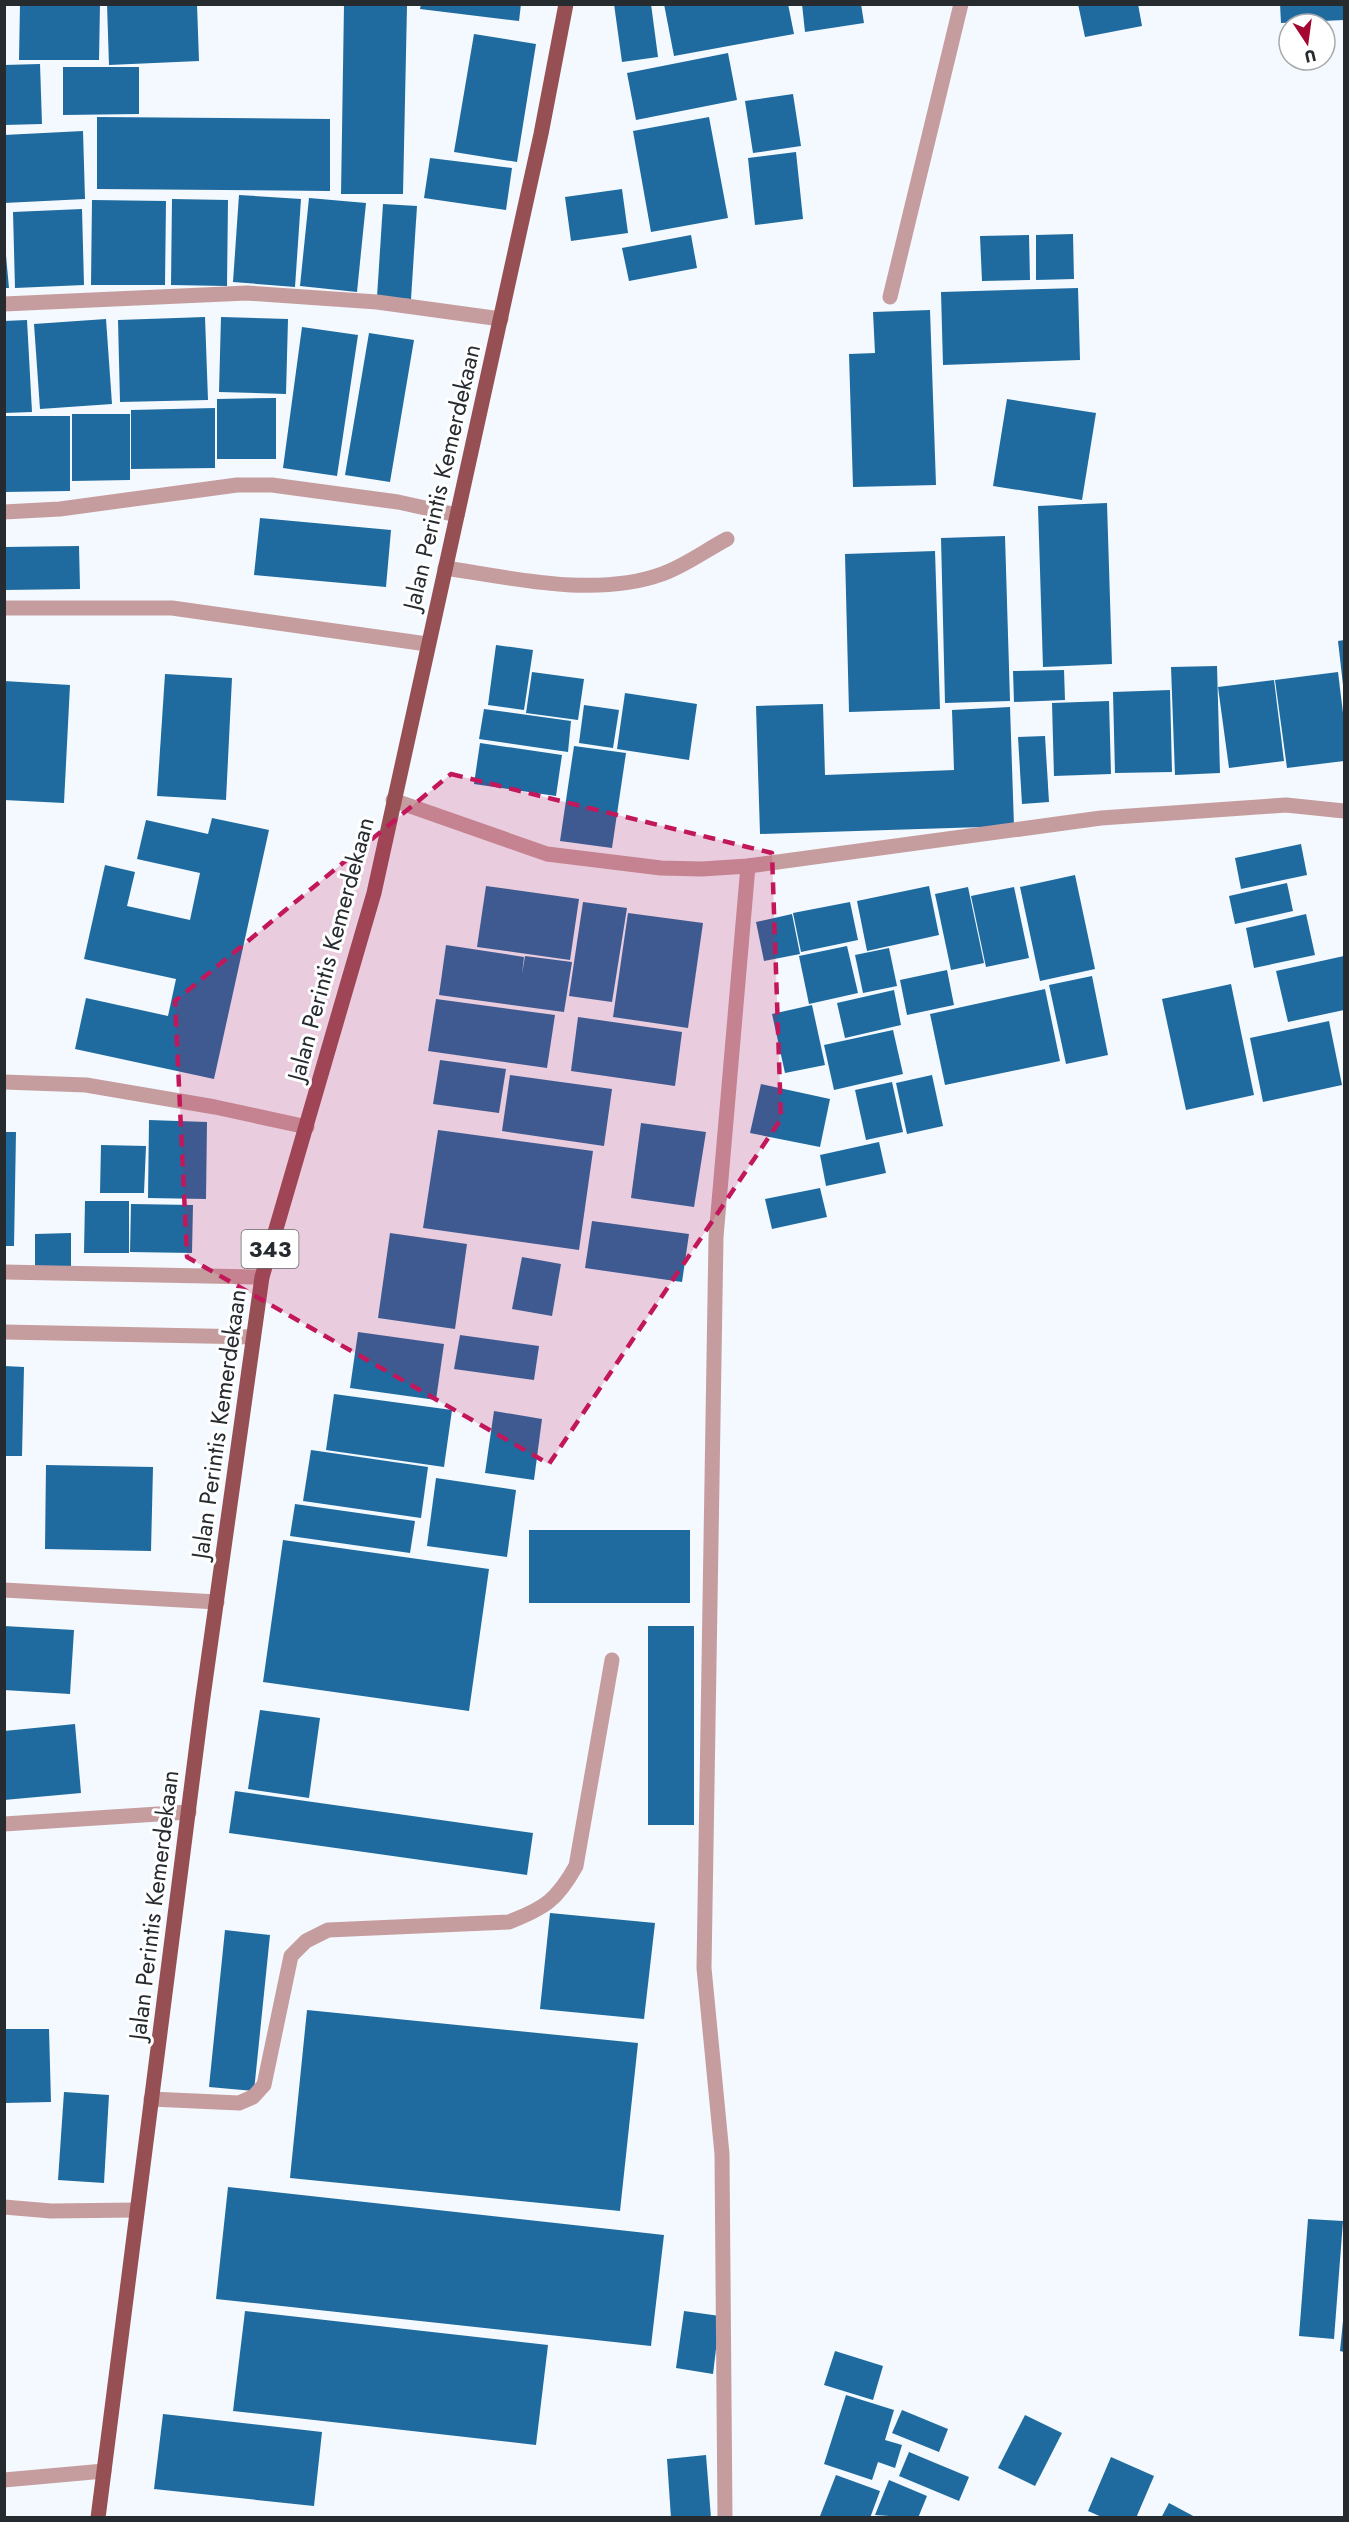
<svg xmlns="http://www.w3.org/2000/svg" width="1349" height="2522" font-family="Jost,sans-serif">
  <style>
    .building { fill: #1f6b9f }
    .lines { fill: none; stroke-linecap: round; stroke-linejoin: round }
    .minor { stroke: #c69d9e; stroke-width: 15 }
    .major { stroke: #965054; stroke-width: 15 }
    .marked { fill: #c2185b; fill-opacity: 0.2; stroke: #c2185b; stroke-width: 4.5; stroke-dasharray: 12 8; stroke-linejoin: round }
    .labels { text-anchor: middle; stroke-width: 6; stroke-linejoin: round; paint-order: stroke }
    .shield { fill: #fff; stroke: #676b6e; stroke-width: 1.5 }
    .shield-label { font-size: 22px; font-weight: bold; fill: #262b30 }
    .street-label { font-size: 24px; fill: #262b30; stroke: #fff }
  </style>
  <rect width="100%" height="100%" fill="#f3f9fe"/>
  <g class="building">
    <path d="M 20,4 L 100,4 L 99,60 L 19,60 Z"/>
    <path d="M 107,4 L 197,4 L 199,61 L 109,65 Z"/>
    <path d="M 421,4 L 521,4 L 519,21 L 420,9 Z"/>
    <path d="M 614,4 L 651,4 L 658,57 L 622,62 Z"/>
    <path d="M 664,4 L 788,4 L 794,34 L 674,56 Z"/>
    <path d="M 802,4 L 861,4 L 864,23 L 805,32 Z"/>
    <path d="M 1078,4 L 1138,4 L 1142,26 L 1085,37 Z"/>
    <path d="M 1280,4 L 1344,4 L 1344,20 L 1281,23 Z"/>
    <path d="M 344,5 L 407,6 L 403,194 L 341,194 Z"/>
    <path d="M 474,34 L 536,44 L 517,162 L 454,152 Z"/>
    <path d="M 728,53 L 737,100 L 636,120 L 627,73 Z"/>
    <path d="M 40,64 L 42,124 L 4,125 L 4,65 Z"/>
    <path d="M 63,67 L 139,67 L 139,114 L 63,115 Z"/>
    <path d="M 793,94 L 801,146 L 753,153 L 745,101 Z"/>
    <path d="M 97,117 L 330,119 L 330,191 L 97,189 Z"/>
    <path d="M 709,117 L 728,218 L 651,232 L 633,131 Z"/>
    <path d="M 83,131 L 85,199 L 4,203 L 4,135 Z"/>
    <path d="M 796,152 L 803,219 L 755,225 L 748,158 Z"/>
    <path d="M 430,158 L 512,168 L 506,210 L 424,198 Z"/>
    <path d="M 622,189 L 628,233 L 571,241 L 565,197 Z"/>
    <path d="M 239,195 L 301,199 L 295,287 L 233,282 Z"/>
    <path d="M 309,198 L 366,203 L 357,292 L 300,286 Z"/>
    <path d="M 172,199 L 228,200 L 227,286 L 171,285 Z"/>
    <path d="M 92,200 L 166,201 L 165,285 L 91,285 Z"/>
    <path d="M 383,204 L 417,206 L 411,299 L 377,297 Z"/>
    <path d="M 82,209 L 84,285 L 15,288 L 13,212 Z"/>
    <path d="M 4,234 L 9,288 L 4,288 Z"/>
    <path d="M 1073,234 L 1074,279 L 1036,280 L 1036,235 Z"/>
    <path d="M 691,235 L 697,268 L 629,281 L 622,248 Z"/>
    <path d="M 1029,235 L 1030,280 L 982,281 L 980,236 Z"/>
    <path d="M 1078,288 L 1080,360 L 943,365 L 941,292 Z"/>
    <path d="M 930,310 L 936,485 L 853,487 L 849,354 L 875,353 L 873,312 Z"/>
    <path d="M 205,317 L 208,400 L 120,402 L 118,320 Z"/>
    <path d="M 221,317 L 288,319 L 286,394 L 219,392 Z"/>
    <path d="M 106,319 L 112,404 L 40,409 L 34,324 Z"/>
    <path d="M 27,320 L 32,412 L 4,413 L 4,321 Z"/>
    <path d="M 302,327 L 358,335 L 337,476 L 283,468 Z"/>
    <path d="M 369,333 L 414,340 L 390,482 L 345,475 Z"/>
    <path d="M 276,398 L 276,459 L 217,459 L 217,399 Z"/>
    <path d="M 1007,399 L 1096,413 L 1082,500 L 993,486 Z"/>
    <path d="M 215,408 L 215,468 L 131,469 L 131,410 Z"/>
    <path d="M 72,414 L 130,414 L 130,480 L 72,481 Z"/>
    <path d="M 4,416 L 70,416 L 70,491 L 4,492 Z"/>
    <path d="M 1107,503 L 1112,664 L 1043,667 L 1038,506 Z"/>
    <path d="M 260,518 L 391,530 L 386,587 L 254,575 Z"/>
    <path d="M 1005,536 L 1010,701 L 945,703 L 941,538 Z"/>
    <path d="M 79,546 L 80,589 L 4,590 L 4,547 Z"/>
    <path d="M 935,551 L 940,709 L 849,712 L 845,554 Z"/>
    <path d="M 1344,640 L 1344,685 L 1343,685 L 1338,641 Z"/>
    <path d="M 496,645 L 533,650 L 524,710 L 488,705 Z"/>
    <path d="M 1217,666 L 1220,773 L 1175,775 L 1171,667 Z"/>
    <path d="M 1064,670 L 1065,700 L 1014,702 L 1013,671 Z"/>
    <path d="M 532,672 L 584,679 L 578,720 L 526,713 Z"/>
    <path d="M 1338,672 L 1344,721 L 1344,761 L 1287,768 L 1275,680 Z"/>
    <path d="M 165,674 L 232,678 L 226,800 L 157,796 Z"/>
    <path d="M 1274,680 L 1284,761 L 1229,768 L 1218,687 Z"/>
    <path d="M 4,681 L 70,685 L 64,803 L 4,800 Z"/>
    <path d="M 1170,690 L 1172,772 L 1115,773 L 1113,692 Z"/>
    <path d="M 625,693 L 697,704 L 689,760 L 617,749 Z"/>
    <path d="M 1109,701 L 1111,774 L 1054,776 L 1052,703 Z"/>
    <path d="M 823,704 L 825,775 L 954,770 L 952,710 L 1010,707 L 1014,826 L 760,834 L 756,706 Z"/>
    <path d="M 584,705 L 619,710 L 613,748 L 579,743 Z"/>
    <path d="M 484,709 L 571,721 L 568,752 L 479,739 Z"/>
    <path d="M 1045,736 L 1049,802 L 1022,804 L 1018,737 Z"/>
    <path d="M 480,743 L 562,755 L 556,796 L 474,784 Z"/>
    <path d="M 574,746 L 626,753 L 612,848 L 560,841 Z"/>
    <path d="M 212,818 L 269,830 L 214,1079 L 75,1049 L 86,998 L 168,1016 L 176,979 L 84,959 L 105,865 L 135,872 L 127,906 L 190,920 L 200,873 L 137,859 L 146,820 L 208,834 Z"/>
    <path d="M 1301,844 L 1307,875 L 1241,889 L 1235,858 Z"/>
    <path d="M 1075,875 L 1095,969 L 1040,981 L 1020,887 Z"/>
    <path d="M 1287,883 L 1293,911 L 1235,924 L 1229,896 Z"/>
    <path d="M 486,886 L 579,899 L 570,960 L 477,947 Z"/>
    <path d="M 929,886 L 939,935 L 867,951 L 857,901 Z"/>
    <path d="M 968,887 L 984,963 L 951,970 L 935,894 Z"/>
    <path d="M 1014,887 L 1029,958 L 986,967 L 971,896 Z"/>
    <path d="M 583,902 L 627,908 L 612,1002 L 569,996 Z"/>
    <path d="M 850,902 L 858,940 L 801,952 L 793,913 Z"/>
    <path d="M 628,913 L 703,923 L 688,1028 L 613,1017 Z"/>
    <path d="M 792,914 L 800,954 L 764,961 L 756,922 Z"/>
    <path d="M 1306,914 L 1315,955 L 1254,968 L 1246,928 Z"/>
    <path d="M 446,945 L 524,957 L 522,974 L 525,956 L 572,962 L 564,1012 L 439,995 Z"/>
    <path d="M 847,946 L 858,993 L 809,1004 L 799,956 Z"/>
    <path d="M 889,948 L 897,986 L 863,993 L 855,955 Z"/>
    <path d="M 1344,956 L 1344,1010 L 1288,1022 L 1276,971 Z"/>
    <path d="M 947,970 L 954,1005 L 907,1015 L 900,980 Z"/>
    <path d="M 1092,976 L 1108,1055 L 1066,1064 L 1049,985 Z"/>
    <path d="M 1231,984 L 1254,1095 L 1186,1110 L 1162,999 Z"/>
    <path d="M 1045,989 L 1060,1061 L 945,1085 L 930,1014 Z"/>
    <path d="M 894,990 L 901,1025 L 845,1038 L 837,1003 Z"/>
    <path d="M 436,999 L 555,1015 L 547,1068 L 428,1051 Z"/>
    <path d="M 812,1005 L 825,1065 L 785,1073 L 772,1014 Z"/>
    <path d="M 578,1017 L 682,1032 L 675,1086 L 571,1071 Z"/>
    <path d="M 1329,1021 L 1342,1085 L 1263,1102 L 1250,1038 Z"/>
    <path d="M 893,1030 L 903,1074 L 834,1090 L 824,1045 Z"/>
    <path d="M 440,1060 L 506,1069 L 499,1113 L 433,1104 Z"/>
    <path d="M 510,1075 L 612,1089 L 604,1146 L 502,1131 Z"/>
    <path d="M 932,1075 L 943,1126 L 907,1134 L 896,1083 Z"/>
    <path d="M 892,1082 L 903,1132 L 866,1140 L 855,1090 Z"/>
    <path d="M 761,1084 L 830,1099 L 820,1147 L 750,1133 Z"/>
    <path d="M 149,1120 L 207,1122 L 206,1199 L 148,1198 Z"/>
    <path d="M 641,1123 L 706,1132 L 694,1207 L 631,1198 Z"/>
    <path d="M 438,1130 L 593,1151 L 579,1250 L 423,1228 Z"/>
    <path d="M 4,1132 L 16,1132 L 14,1246 L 4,1246 Z"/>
    <path d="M 879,1142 L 886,1173 L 826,1186 L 820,1155 Z"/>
    <path d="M 101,1145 L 146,1146 L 144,1193 L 100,1193 Z"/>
    <path d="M 820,1188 L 827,1217 L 772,1229 L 765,1199 Z"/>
    <path d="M 85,1201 L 129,1201 L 129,1253 L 84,1253 Z"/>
    <path d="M 131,1204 L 193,1205 L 192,1253 L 130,1252 Z"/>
    <path d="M 592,1221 L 689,1234 L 682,1282 L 585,1268 Z"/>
    <path d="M 71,1233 L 71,1269 L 35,1269 L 35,1234 Z"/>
    <path d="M 390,1233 L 467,1244 L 455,1329 L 378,1318 Z"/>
    <path d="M 522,1257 L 561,1264 L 552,1316 L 512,1309 Z"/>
    <path d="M 358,1332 L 444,1344 L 436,1400 L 350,1388 Z"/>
    <path d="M 460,1335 L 539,1346 L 534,1380 L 454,1369 Z"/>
    <path d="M 4,1366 L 24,1367 L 22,1456 L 4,1456 Z"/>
    <path d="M 334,1394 L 452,1410 L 444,1467 L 326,1450 Z"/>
    <path d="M 494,1411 L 542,1419 L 534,1480 L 485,1473 Z"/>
    <path d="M 311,1450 L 428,1467 L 421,1518 L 303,1501 Z"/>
    <path d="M 46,1465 L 153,1467 L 151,1551 L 45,1549 Z"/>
    <path d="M 436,1478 L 516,1490 L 507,1557 L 427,1546 Z"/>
    <path d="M 295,1504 L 415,1521 L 410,1553 L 290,1536 Z"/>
    <rect x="529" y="1530" width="161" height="73"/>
    <path d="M 283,1540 L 489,1569 L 469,1711 L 263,1682 Z"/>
    <path d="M 4,1626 L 74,1630 L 70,1694 L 4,1690 Z"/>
    <rect x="648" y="1626" width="46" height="199"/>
    <path d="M 260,1710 L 320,1718 L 309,1798 L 248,1789 Z"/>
    <path d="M 75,1724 L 81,1793 L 4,1800 L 4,1731 Z"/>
    <path d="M 235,1791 L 533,1833 L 527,1875 L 229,1833 Z"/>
    <path d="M 550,1913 L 655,1923 L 644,2019 L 540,2009 Z"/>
    <path d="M 225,1930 L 270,1935 L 254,2091 L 209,2087 Z"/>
    <path d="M 307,2010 L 638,2043 L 620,2211 L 290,2178 Z"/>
    <path d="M 4,2029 L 49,2029 L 51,2102 L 4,2103 Z"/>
    <path d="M 64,2092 L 109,2095 L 104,2183 L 58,2180 Z"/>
    <path d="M 228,2187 L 664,2235 L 651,2346 L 216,2299 Z"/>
    <path d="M 1308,2219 L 1343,2221 L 1334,2339 L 1299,2336 Z"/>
    <path d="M 245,2311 L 548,2345 L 536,2445 L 233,2411 Z"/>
    <path d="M 684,2311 L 720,2316 L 713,2374 L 676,2368 Z"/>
    <path d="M 1343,2321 L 1344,2321 L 1344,2352 L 1340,2351 Z"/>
    <path d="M 835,2351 L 883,2366 L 873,2400 L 824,2385 Z"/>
    <path d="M 846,2395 L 894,2410 L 885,2440 L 902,2445 L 895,2468 L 878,2462 L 872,2480 L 824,2464 Z"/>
    <path d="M 902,2410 L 948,2429 L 939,2452 L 892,2433 Z"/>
    <path d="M 163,2414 L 322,2432 L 314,2506 L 154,2489 Z"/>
    <path d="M 1025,2415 L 1062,2433 L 1035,2486 L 998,2468 Z"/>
    <path d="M 909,2452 L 969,2477 L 959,2501 L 899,2476 Z"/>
    <path d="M 706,2455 L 711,2518 L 671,2518 L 667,2459 Z"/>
    <path d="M 1111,2457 L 1154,2476 L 1136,2518 L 1104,2518 L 1088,2511 Z"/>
    <path d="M 836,2475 L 880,2491 L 870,2518 L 820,2516 Z"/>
    <path d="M 889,2480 L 927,2496 L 918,2518 L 875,2515 Z"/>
    <path d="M 1169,2503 L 1197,2518 L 1161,2518 Z"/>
  </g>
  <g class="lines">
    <g class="minor">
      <path d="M 890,297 L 961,4"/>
      <path d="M 4,304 L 247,293 L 377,302 L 501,319"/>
      <path d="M 4,512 L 60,509 L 237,485 L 272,485 L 398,502 L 457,515"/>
      <path d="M 445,568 C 512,578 596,598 662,574 C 685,566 706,550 727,539"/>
      <path d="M 4,608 L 172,608 L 427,644"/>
      <path d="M 393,800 L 547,854 L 661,868 L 702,869 L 748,866 L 1101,818 L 1286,805 L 1344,811"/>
      <path d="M 4,1082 L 86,1085 L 215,1107 L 307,1127"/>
      <path d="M 4,1272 L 262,1277"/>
      <path d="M 4,1332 L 253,1337"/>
      <path d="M 4,1590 L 217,1602"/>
      <path d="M 4,1824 L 189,1812"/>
      <path d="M 151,2099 L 239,2103 L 253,2097 L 264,2085 L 291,1956 L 306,1941 L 328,1930 L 509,1922 C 545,1908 557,1900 576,1866 L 612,1660"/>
      <path d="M 4,2207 L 51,2211 L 136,2210"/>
      <path d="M 4,2480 L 104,2471"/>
      <path d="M 725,2518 L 722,2154 L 704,1968 L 716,1237 L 748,866"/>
    </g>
    <path class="major" d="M 98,2518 L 202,1704 L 262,1277 L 374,893 L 541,134 L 566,4"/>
  </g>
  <path class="marked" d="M 451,774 L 772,853 L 781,1119 L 549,1464 L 187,1257 L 175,1001 Z"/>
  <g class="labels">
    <rect class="shield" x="241.5" y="1230" width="57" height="38" rx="4.5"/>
    <g class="shield-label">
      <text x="270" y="1257">343</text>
    </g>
    <g class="street-label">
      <text transform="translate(442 477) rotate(-77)" y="8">Jalan Perintis Kemerdekaan</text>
      <text transform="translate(331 949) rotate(-75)" y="8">Jalan Perintis Kemerdekaan</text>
      <text transform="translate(219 1424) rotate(-82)" y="8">Jalan Perintis Kemerdekaan</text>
      <text transform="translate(154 1905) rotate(-83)" y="8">Jalan Perintis Kemerdekaan</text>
    </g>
  </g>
  <rect width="1349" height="2522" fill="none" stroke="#262b30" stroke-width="12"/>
  <g transform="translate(1307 42) rotate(167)"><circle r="28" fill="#ffffff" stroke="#a8aaac" stroke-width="1.5"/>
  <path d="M0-4.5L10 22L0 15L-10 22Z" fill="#a40631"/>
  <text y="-9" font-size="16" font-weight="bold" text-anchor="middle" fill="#262b30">U</text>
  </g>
</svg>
